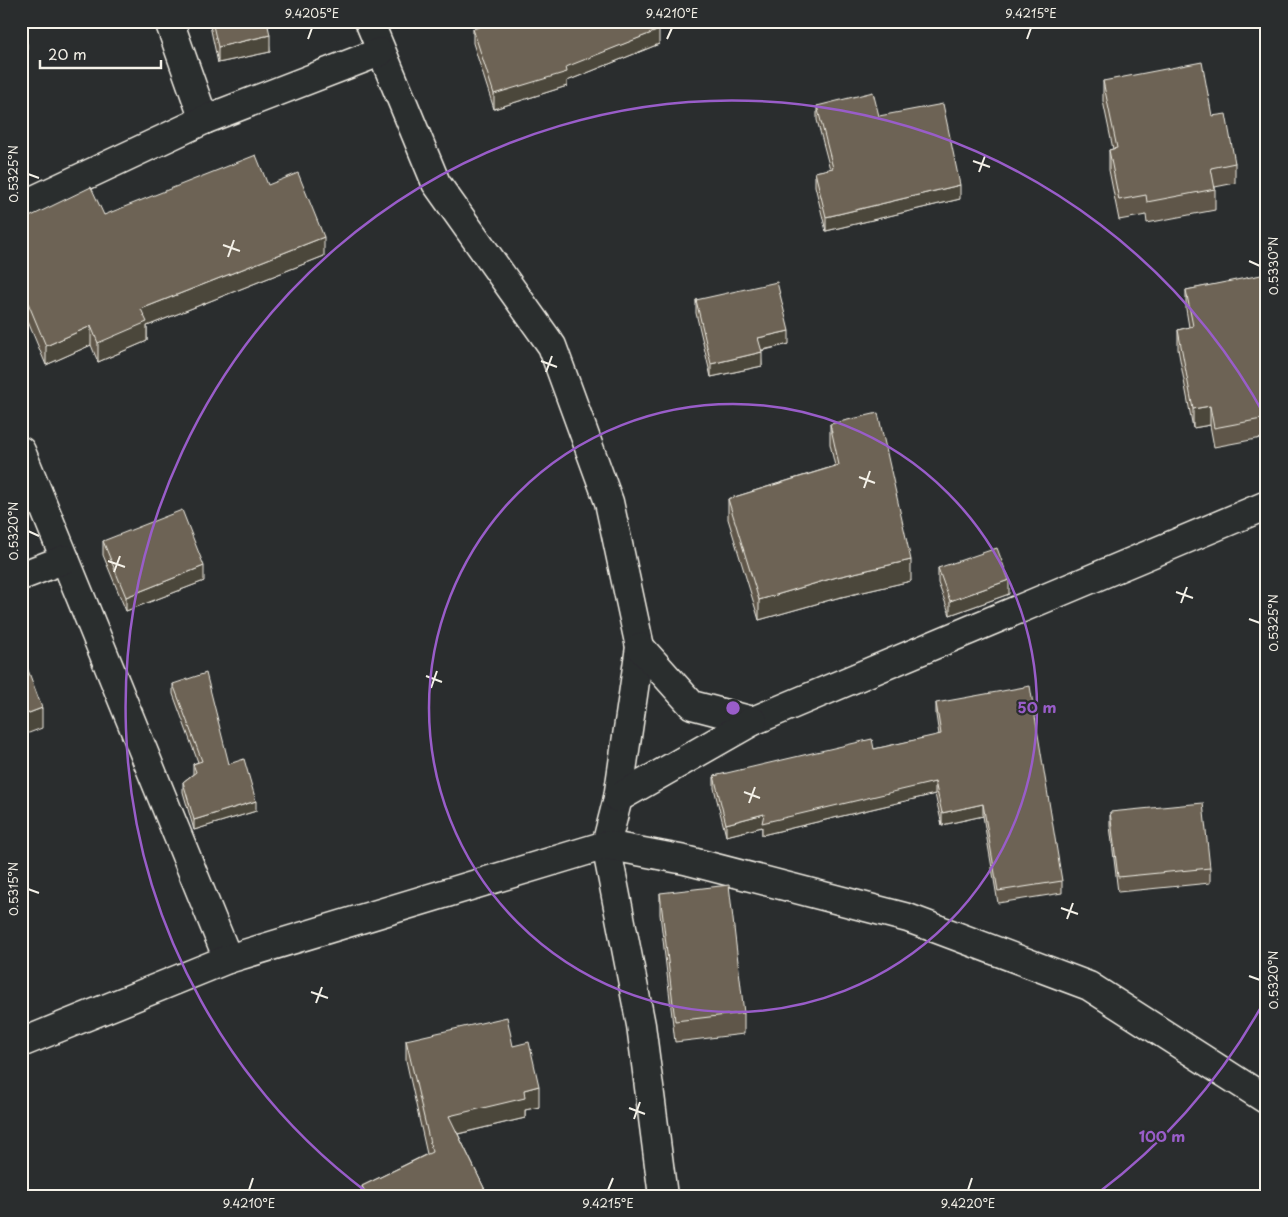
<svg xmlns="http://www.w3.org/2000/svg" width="1288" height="1217" font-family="'Playpen Sans',sans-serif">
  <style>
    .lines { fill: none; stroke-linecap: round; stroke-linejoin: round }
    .minor-casing { stroke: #f4f1e8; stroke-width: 31 }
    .minor { stroke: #2a2d2e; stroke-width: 28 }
    .wall { fill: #5e5648; stroke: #f4f1e8 }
    .shaded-wall { fill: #4c463b; stroke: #f4f1e8 }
    .building { fill: #6d6454; stroke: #f4f1e8 }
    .ticks { fill: none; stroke: #f4f1e8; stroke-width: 2 }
    .ring { fill: none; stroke: #995dc9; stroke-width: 2.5 }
    .centre { fill: #995dc9; stroke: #2a2d2e; stroke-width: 2.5 }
    .ring-label { font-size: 15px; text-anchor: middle; font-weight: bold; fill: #995dc9; stroke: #2a2d2e; stroke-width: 4.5; stroke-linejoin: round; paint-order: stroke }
    .neatline { fill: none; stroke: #f4f1e8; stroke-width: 2 }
    .ticks-label { font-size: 12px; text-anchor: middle; fill: #f4f1e8 }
  </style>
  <rect width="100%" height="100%" fill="#2a2d2e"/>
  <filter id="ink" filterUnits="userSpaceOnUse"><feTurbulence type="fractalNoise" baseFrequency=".02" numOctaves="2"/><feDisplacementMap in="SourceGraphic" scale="10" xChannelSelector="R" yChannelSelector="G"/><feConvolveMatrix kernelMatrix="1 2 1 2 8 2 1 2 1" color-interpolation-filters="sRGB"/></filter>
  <g filter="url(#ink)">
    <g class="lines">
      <defs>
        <g id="minor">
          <path d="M 169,21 L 204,120"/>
          <path d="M 369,21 L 436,183 L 552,346 L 609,502 L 640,647 L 618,798 L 606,845 L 641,1025 L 663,1196"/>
          <path d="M 21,206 L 204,120 L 380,52"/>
          <path d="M 21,451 L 228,959"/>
          <path d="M 21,576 L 65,559"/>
          <path d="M 640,647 L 692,705 L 753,721 L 1267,505"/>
          <path d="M 618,798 L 753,721"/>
          <path d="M 21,1043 L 228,959 L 606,845 L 685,860 L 908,918 L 1089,986 L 1267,1100"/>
        </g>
      </defs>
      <use href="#minor" class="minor-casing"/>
      <use href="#minor" class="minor"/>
    </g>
    <g class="wall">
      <path d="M 209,21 L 282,21 L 268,24 L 270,52 L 218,63 Z"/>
      <path d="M 473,29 L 659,44 L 567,81 L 567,86 L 494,109 L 473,43 Z"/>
      <path d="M 1103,81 L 1212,116 L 1235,163 L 1235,183 L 1215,187 L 1215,210 L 1147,223 L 1146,215 L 1119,220 L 1109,170 L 1109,150 L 1113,149 L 1103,101 Z"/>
      <path d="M 817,106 L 879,116 L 960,199 L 826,231 L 815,186 L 815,172 L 830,169 L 817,120 Z"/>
      <path d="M 268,185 L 324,256 L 147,326 L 147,341 L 98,362 L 91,345 L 46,365 L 21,305 L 21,221 L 104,215 Z"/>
      <path d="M 1267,275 L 1267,437 L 1214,447 L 1210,425 L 1193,428 L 1178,349 L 1178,330 L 1189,327 L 1186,309 L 1186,290 Z"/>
      <path d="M 696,300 L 789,344 L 761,351 L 762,366 L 711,377 L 696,313 Z"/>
      <path d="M 830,424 L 911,581 L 837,598 L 759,620 L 728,519 L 728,499 L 835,466 L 830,444 Z"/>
      <path d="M 103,541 L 204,581 L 126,611 L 103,555 Z"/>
      <path d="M 938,568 L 1009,594 L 950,615 L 938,583 Z"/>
      <path d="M 173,684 L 229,764 L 256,811 L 194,830 L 183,792 L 183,782 L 193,774 L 193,764 L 198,762 L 173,694 Z"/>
      <path d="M 936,703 L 1062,881 L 1062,893 L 998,903 L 983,816 L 942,825 L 935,794 L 762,835 L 762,827 L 726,836 L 714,788 L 714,776 L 874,749 L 939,735 L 936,715 Z"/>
      <path d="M 1110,812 L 1210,868 L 1210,883 L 1118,892 L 1110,826 Z"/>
      <path d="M 660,893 L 744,1013 L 744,1034 L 675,1042 L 660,914 Z"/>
      <path d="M 406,1040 L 539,1107 L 525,1110 L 525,1118 L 458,1134 L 488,1196 L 362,1196 L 362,1186 L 427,1154 L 406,1060 Z"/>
    </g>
    <g class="shaded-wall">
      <path d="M 264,21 L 282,21 L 264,25 Z"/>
      <path d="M 659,30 L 659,44 L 567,81 L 567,86 L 494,109 L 494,94 Z"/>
      <path d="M 270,35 L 270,52 L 218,63 L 218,47 Z"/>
      <path d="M 27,44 L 27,60 L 21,62 L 21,46 Z"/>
      <path d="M 960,185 L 960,199 L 826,231 L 826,217 Z"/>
      <path d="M 324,237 L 324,256 L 147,326 L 147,341 L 98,362 L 98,343 L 141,309 Z"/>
      <path d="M 91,326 L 91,345 L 46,365 L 46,346 Z"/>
      <path d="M 789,331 L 789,344 L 758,351 L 758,338 Z"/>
      <path d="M 762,352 L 762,366 L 711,377 L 711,364 Z"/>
      <path d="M 1210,406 L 1210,425 L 1193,428 L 1193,409 Z"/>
      <path d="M 911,560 L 911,581 L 837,598 L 759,620 L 759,600 L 837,577 Z"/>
      <path d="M 204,566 L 204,581 L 126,611 L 126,597 Z"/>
      <path d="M 1009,580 L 1009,594 L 950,615 L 950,601 Z"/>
      <path d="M 42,708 L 42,728 L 21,736 L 21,716 Z"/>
      <path d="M 935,782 L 935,794 L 762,835 L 762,827 L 726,836 L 726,824 L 764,814 Z"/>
      <path d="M 256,801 L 256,811 L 194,830 L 194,820 Z"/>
      <path d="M 983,804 L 983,816 L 942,825 L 942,813 Z"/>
      <path d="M 539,1086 L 539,1107 L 525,1110 L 525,1118 L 449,1136 L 449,1116 L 524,1090 Z"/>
    </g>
    <g class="building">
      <path d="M 212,21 L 267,21 L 270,35 L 218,47 Z"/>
      <path d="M 498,21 L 655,21 L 659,30 L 566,67 L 567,72 L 494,94 L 473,29 Z"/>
      <path d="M 21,26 L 27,44 L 21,46 Z"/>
      <path d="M 1202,62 L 1212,116 L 1226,114 L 1235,163 L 1211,168 L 1215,189 L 1147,202 L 1146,195 L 1119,200 L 1109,150 L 1117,148 L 1103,81 Z"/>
      <path d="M 873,92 L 879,116 L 943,104 L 960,185 L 826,217 L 815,172 L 833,168 L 817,106 Z"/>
      <path d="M 256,155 L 268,185 L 298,173 L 324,237 L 141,309 L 147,322 L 98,343 L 91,326 L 46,346 L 21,286 L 21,221 L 91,187 L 104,215 Z"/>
      <path d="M 1266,274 L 1267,418 L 1214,428 L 1210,406 L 1193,409 L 1178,330 L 1193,326 L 1186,290 Z"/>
      <path d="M 777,282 L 789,331 L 758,338 L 762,352 L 711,364 L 696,300 Z"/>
      <path d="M 878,413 L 911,560 L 837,577 L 759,600 L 728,499 L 839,465 L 830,424 Z"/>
      <path d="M 182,510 L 204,566 L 126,597 L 103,541 Z"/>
      <path d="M 997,548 L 1009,580 L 950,601 L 938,568 Z"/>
      <path d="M 21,651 L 42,708 L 21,716 Z"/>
      <path d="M 206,673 L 229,764 L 244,759 L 256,801 L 194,820 L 183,782 L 196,772 L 193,764 L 202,761 L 173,684 Z"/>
      <path d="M 1030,686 L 1062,881 L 998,891 L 983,804 L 942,813 L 935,782 L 762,823 L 764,814 L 726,824 L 714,776 L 872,739 L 874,749 L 941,734 L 936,703 Z"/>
      <path d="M 1203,803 L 1210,868 L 1118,877 L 1110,812 Z"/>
      <path d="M 729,885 L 744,1013 L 675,1021 L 660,893 Z"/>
      <path d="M 507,1017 L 513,1046 L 529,1042 L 539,1086 L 524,1090 L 525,1098 L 449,1116 L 488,1196 L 367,1196 L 362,1186 L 432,1152 L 406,1040 Z"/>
    </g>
  </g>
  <path class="ticks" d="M 308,39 L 312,28M 667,39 L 672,28M 1027,39 L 1031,28M 973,161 L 990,167M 979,172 L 985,156M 28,174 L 39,178M 223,245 L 240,251M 228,257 L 234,240M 1249,261 L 1260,266M 541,361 L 557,367M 546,372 L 552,356M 859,477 L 875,483M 864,488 L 870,471M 28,531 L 39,536M 108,561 L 125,567M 114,572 L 120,556M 1176,592 L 1193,598M 1181,603 L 1187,587M 1249,619 L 1260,623M 426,676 L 442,682M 431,688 L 437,671M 744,792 L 760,798M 749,803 L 755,787M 28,889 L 39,893M 1061,908 L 1078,914M 1067,919 L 1073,903M 1249,976 L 1260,980M 311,992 L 328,998M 316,1003 L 322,987M 629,1108 L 645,1114M 634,1119 L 640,1102M 249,1190 L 253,1178M 608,1190 L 613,1178M 968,1190 L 972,1178"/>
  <g class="ring">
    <circle cx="733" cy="708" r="304"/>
    <path d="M1266 998A607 607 0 0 1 1098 1193M368 1193A607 607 0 1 1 1266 418"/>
  </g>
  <circle cx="733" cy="708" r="8" class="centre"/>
  <g class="ring-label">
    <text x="1037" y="713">50 m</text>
    <text x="1162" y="1142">100 m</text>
  </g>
  <rect width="1288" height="1217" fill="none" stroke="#2a2d2e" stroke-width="55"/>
  <path d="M40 60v8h121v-8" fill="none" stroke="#f4f1e8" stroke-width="2.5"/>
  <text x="48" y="60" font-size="15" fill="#f4f1e8" stroke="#2a2d2e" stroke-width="4" paint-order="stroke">20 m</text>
  <rect x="28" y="28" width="1232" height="1162" class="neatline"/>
  <g class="ticks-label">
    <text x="312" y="18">9.4205°E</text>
    <text x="672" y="18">9.4210°E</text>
    <text x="1031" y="18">9.4215°E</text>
    <text transform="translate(14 174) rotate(-90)" y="4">0.5325°N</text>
    <text transform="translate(1274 266) rotate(-90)" y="4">0.5330°N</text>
    <text transform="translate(14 531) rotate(-90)" y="4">0.5320°N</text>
    <text transform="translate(1274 623) rotate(-90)" y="4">0.5325°N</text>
    <text transform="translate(14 889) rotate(-90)" y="4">0.5315°N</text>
    <text transform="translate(1274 980) rotate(-90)" y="4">0.5320°N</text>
    <text x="249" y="1208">9.4210°E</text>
    <text x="608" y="1208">9.4215°E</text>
    <text x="968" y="1208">9.4220°E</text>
  </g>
</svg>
